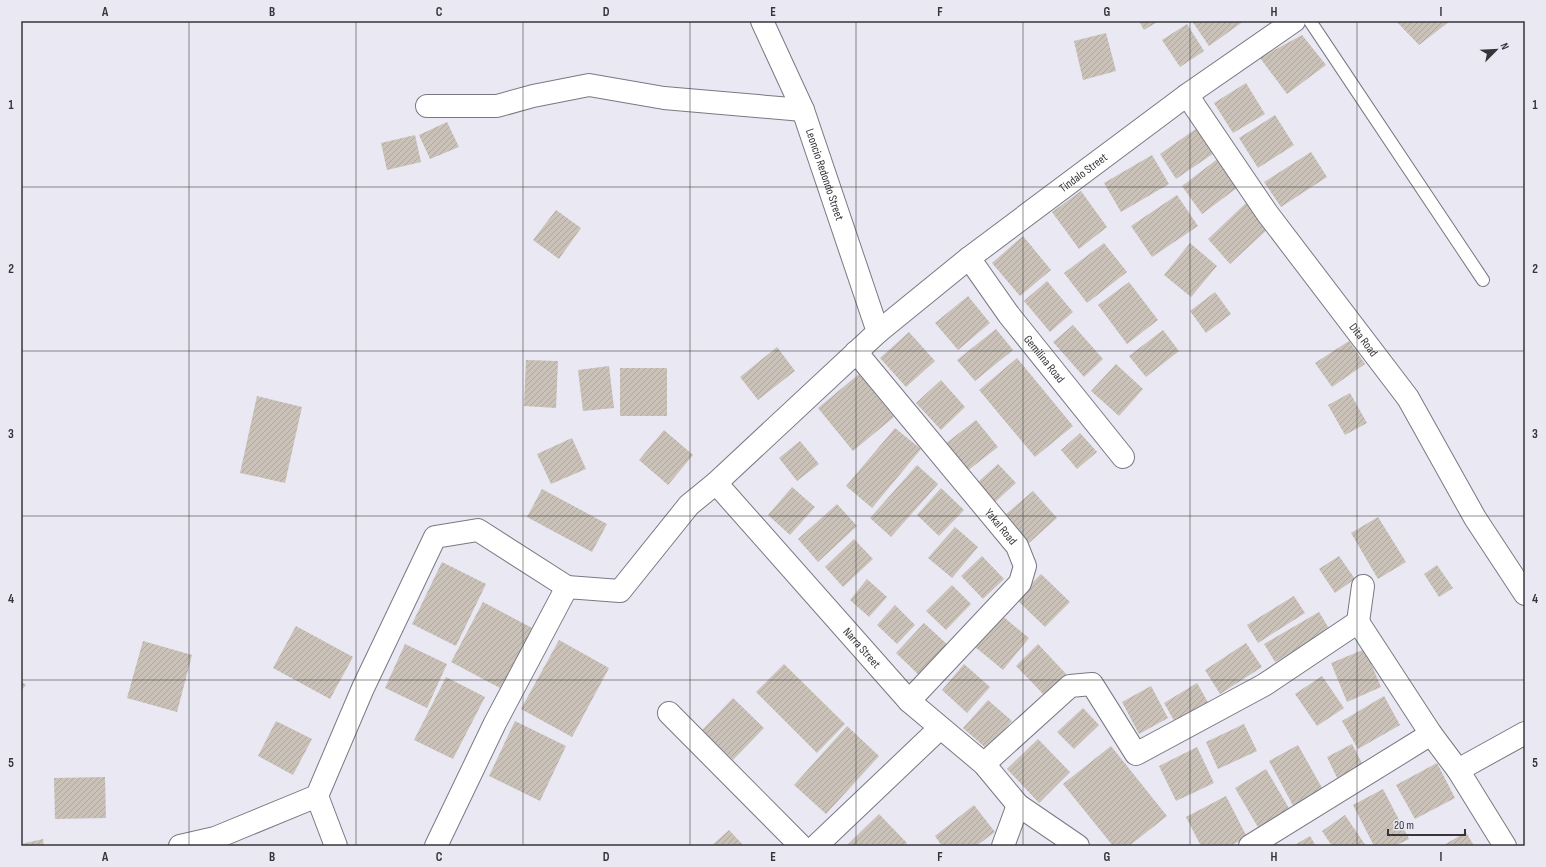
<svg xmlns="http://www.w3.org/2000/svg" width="1546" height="867" font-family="'Sofia Sans Condensed',sans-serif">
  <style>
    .building { fill: url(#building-hatch) }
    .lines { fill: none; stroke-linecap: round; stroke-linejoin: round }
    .service-casing { stroke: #7a7983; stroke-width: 14 }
    .minor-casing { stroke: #7a7983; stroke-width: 24 }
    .tertiary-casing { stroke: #7a7983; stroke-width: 24 }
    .service { stroke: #fff; stroke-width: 12 }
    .minor { stroke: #fff; stroke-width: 22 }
    .tertiary { stroke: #fff; stroke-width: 22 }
    .grid { fill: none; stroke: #353539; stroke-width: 1; stroke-opacity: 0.55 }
    .labels { text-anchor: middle; stroke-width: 3; stroke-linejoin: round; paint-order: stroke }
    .street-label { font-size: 12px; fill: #353539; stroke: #e9e8f3 }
    .neatline { fill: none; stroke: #353539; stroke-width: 1.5 }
    .grid-label { font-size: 13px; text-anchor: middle; font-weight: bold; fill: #353539 }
  </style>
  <defs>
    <pattern id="building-hatch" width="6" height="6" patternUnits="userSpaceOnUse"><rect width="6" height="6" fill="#cac1b9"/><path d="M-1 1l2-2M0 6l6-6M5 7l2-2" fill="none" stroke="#aea6a0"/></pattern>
  </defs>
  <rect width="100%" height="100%" fill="#e9e8f3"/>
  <g class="building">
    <path d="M 1139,21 L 1159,21 L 1144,30 Z"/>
    <path d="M 1192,21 L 1244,21 L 1209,46 Z"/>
    <path d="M 1396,21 L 1450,21 L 1419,45 Z"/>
    <path d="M 1187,24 L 1204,51 L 1180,67 L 1162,40 Z"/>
    <path d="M 1106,33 L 1116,71 L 1083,80 L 1074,41 Z"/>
    <path d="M 1302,35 L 1326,65 L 1287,94 L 1260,58 Z"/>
    <path d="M 1246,83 L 1265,114 L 1233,133 L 1214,103 Z"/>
    <path d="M 1275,115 L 1294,145 L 1258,168 L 1239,138 Z"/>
    <path d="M 447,122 L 459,147 L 430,159 L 419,135 Z"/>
    <path d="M 1200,126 L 1217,151 L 1176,179 L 1160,154 Z"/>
    <path d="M 415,135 L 421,162 L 387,170 L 381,143 Z"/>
    <path d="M 1311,152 L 1327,177 L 1281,207 L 1264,182 Z"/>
    <path d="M 1152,155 L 1169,184 L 1121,212 L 1104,183 Z"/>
    <path d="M 1220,157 L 1241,185 L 1202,214 L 1182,186 Z"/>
    <path d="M 1081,191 L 1107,227 L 1079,249 L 1052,212 Z"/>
    <path d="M 1177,195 L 1198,226 L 1152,257 L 1131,226 Z"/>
    <path d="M 1247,202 L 1270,227 L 1230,264 L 1208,239 Z"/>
    <path d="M 556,210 L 581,228 L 559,259 L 533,240 Z"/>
    <path d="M 1023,236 L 1051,270 L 1020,296 L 992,263 Z"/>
    <path d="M 1104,243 L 1127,272 L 1087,303 L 1064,273 Z"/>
    <path d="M 1190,243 L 1217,266 L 1191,297 L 1164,275 Z"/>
    <path d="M 1047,281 L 1073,312 L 1050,332 L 1024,301 Z"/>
    <path d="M 1129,282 L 1158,320 L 1127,344 L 1098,305 Z"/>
    <path d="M 1215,292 L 1231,314 L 1206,333 L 1190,311 Z"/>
    <path d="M 968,296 L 990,323 L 958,350 L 935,323 Z"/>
    <path d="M 1073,325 L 1103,359 L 1084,377 L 1053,342 Z"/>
    <path d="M 996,329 L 1013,350 L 975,381 L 957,360 Z"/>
    <path d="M 1163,330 L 1179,351 L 1146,377 L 1129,356 Z"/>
    <path d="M 909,332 L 935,361 L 906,387 L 880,358 Z"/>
    <path d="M 1349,341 L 1365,364 L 1332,387 L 1315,363 Z"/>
    <path d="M 777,347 L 795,371 L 758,400 L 740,377 Z"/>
    <path d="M 1017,358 L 1073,426 L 1035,457 L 979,390 Z"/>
    <path d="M 526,360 L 558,361 L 556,408 L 524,406 Z"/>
    <path d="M 1116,364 L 1143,389 L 1119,416 L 1091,391 Z"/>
    <path d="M 609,366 L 614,408 L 583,411 L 578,370 Z"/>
    <rect x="620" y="368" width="47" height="48"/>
    <path d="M 859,374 L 894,417 L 853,451 L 818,408 Z"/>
    <path d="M 941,380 L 965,407 L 941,430 L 916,403 Z"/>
    <path d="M 1350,393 L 1367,423 L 1345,435 L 1328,405 Z"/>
    <path d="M 257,396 L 302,407 L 285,483 L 240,473 Z"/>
    <path d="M 976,420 L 998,447 L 967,471 L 945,444 Z"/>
    <path d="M 895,428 L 921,449 L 872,508 L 846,486 Z"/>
    <path d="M 664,430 L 693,455 L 668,485 L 639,460 Z"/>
    <path d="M 1080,433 L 1097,452 L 1077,469 L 1061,450 Z"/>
    <path d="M 572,438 L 586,469 L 551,484 L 537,454 Z"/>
    <path d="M 800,441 L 819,464 L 797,481 L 779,458 Z"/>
    <path d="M 998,464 L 1016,483 L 995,502 L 978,482 Z"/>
    <path d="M 917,465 L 938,484 L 891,537 L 870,518 Z"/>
    <path d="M 792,487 L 815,507 L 790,535 L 768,515 Z"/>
    <path d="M 941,488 L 964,510 L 939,536 L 917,515 Z"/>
    <path d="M 542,489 L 607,524 L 592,552 L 527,517 Z"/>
    <path d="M 1033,491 L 1057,518 L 1029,543 L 1005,515 Z"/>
    <path d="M 837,504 L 857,526 L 818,562 L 798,539 Z"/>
    <path d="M 1378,517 L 1406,562 L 1378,579 L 1351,533 Z"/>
    <path d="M 955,527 L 978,547 L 952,578 L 928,558 Z"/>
    <path d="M 854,539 L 873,559 L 843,587 L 825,567 Z"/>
    <path d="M 982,556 L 1004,579 L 983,599 L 961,576 Z"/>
    <path d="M 1339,556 L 1355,579 L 1335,593 L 1319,569 Z"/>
    <path d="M 442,562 L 486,584 L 456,646 L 412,624 Z"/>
    <path d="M 1437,565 L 1453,588 L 1439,597 L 1424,574 Z"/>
    <path d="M 1041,574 L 1070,602 L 1045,627 L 1016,599 Z"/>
    <path d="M 867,579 L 887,597 L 869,617 L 850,600 Z"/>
    <path d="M 952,585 L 971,604 L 946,630 L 926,611 Z"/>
    <path d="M 1294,596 L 1305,613 L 1258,643 L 1247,625 Z"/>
    <path d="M 483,602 L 532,628 L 500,688 L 451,662 Z"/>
    <path d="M 895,605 L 915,625 L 897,644 L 877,625 Z"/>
    <path d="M 1319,612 L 1330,630 L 1275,662 L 1264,644 Z"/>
    <path d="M 1000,614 L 1029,638 L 1003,670 L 974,646 Z"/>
    <path d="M 924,623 L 950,647 L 922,678 L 896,653 Z"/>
    <path d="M 296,626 L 353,657 L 330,699 L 273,668 Z"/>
    <path d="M 559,640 L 609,668 L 572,737 L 521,709 Z"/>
    <path d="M 143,641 L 192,655 L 177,712 L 127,698 Z"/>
    <path d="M 1246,643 L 1262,667 L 1220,694 L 1205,670 Z"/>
    <path d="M 405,644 L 447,664 L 427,708 L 385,688 Z"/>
    <path d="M 1038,644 L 1068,676 L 1046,697 L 1016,666 Z"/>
    <path d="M 1365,649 L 1381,687 L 1347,702 L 1331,663 Z"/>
    <path d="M 784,664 L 845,724 L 817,753 L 756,692 Z"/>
    <path d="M 964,664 L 990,687 L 967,713 L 942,690 Z"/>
    <path d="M 1322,676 L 1344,708 L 1317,726 L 1295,694 Z"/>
    <path d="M 446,677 L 485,697 L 453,759 L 414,740 Z"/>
    <path d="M 21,681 L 26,685 L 21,691 Z"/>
    <path d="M 1197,683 L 1209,704 L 1176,724 L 1164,703 Z"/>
    <path d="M 1151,686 L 1168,718 L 1139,734 L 1122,702 Z"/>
    <path d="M 1384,696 L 1400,725 L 1358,749 L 1342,721 Z"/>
    <path d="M 733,698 L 764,728 L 733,760 L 702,730 Z"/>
    <path d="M 988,700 L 1012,721 L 987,749 L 963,728 Z"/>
    <path d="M 1083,708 L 1099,725 L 1074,749 L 1057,732 Z"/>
    <path d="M 276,721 L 312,739 L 293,775 L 258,756 Z"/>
    <path d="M 515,721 L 566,746 L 540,801 L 489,776 Z"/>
    <path d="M 1244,724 L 1257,751 L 1218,769 L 1206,742 Z"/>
    <path d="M 847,726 L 879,756 L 826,814 L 794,785 Z"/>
    <path d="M 1038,739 L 1070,772 L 1039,803 L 1007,769 Z"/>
    <path d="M 1352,744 L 1366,771 L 1340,784 L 1327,757 Z"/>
    <path d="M 1298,745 L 1326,795 L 1296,811 L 1269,761 Z"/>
    <path d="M 1111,746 L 1167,816 L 1129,846 L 1113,846 L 1063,784 Z"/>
    <path d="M 1197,747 L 1214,783 L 1176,801 L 1159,766 Z"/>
    <path d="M 1437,763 L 1455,798 L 1415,819 L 1396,785 Z"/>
    <path d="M 1266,769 L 1290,810 L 1259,829 L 1235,788 Z"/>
    <path d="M 105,777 L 106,818 L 55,819 L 54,778 Z"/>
    <path d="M 1383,789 L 1409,839 L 1395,846 L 1374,846 L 1353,805 Z"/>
    <path d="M 1226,796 L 1247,837 L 1230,846 L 1201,846 L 1186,817 Z"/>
    <path d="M 974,805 L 995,832 L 976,846 L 942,846 L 935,836 Z"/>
    <path d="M 879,814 L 907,843 L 904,846 L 846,846 Z"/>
    <path d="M 1345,815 L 1366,846 L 1332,846 L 1322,831 Z"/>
    <path d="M 729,830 L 744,846 L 711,846 Z"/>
    <path d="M 1466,832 L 1474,846 L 1445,846 L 1444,845 Z"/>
    <path d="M 1310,836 L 1316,846 L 1293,846 Z"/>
    <path d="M 43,839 L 44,846 L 21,846 L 21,844 Z"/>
  </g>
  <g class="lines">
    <defs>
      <path id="service" d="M 1310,21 L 1483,280"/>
      <g id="minor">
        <path id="s1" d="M 1187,95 L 1267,213 L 1408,398 L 1475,518 L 1525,594"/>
        <path d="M 427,106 L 497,106 L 533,96 L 589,85 L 664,98 L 803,110"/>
        <path id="s2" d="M 969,258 L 1009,315 L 1123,457"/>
        <path id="s3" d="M 878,332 L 969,258 L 1187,95 L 1294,21"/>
        <path id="s4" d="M 856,352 L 1017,546 L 1025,566 L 1020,583 L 909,701"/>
        <path d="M 1358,622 L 1431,734"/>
        <path d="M 669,713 L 801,846"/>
        <path d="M 984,764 L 1070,686 L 1092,684 L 1136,754 L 1264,685 L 1358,622 L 1363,586"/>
        <path d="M 1458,770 L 1505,846"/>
        <path d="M 317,796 L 336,846"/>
        <path d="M 180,846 L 215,838 L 317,796 L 363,688 L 435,537 L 478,530 L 567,587"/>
        <path d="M 436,846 L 495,723 L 567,587 L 620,591 L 689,505 L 716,483"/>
        <path d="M 816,846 L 940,728"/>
        <path d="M 1003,846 L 1018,805"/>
        <path d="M 1250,846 L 1431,734 L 1458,770 L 1525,733"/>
      </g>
      <g id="tertiary">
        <path id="s5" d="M 762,21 L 803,110 L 878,332 L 716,483 L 909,701 L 984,764 L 1018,805 L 1078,846"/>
      </g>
    </defs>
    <use href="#service" class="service-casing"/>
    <use href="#minor" class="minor-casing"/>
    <use href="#tertiary" class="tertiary-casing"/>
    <use href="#service" class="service"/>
    <use href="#minor" class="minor"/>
    <use href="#tertiary" class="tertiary"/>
  </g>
  <path class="grid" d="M 189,21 L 189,846M 356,21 L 356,846M 523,21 L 523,846M 690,21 L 690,846M 856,21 L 856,846M 1023,21 L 1023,846M 1190,21 L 1190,846M 1357,21 L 1357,846M 21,187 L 1525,187M 21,351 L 1525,351M 21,516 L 1525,516M 21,680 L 1525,680"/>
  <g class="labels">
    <g class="street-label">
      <text dy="4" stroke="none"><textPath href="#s3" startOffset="260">Tindalo Street</textPath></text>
      <text dy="4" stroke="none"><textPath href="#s5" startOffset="166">Leoncio Redondo Street</textPath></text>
      <text dy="4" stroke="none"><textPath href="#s1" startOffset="302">Dita Road</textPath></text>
      <text dy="4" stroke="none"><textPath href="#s2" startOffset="126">Gemilina Road</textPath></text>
      <text dy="4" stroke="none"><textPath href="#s4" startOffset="227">Yakal Road</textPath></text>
      <text dy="4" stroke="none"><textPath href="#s5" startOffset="774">Narra Street</textPath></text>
    </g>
  </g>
  <rect width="1546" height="867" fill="none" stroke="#e9e8f3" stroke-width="44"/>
  <g transform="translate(1496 50) rotate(66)" stroke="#e9e8f3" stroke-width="3" paint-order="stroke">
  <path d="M0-3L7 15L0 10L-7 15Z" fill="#353539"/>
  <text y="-6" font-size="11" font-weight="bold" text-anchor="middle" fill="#353539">N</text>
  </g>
  <path d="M1388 829v6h77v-6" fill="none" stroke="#353539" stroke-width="2"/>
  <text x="1394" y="829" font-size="12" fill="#353539" stroke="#e9e8f3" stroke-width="3" paint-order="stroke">20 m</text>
  <rect x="22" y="22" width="1502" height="823" class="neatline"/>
  <g class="grid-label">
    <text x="105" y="16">A</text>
    <text x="272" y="16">B</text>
    <text x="439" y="16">C</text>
    <text x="606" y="16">D</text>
    <text x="773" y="16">E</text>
    <text x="940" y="16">F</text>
    <text x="1107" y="16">G</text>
    <text x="1274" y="16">H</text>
    <text x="1441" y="16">I</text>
    <text x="11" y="109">1</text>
    <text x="1535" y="109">1</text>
    <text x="11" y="273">2</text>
    <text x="1535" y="273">2</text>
    <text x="11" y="438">3</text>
    <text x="1535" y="438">3</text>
    <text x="11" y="603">4</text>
    <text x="1535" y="603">4</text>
    <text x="11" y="767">5</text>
    <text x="1535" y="767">5</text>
    <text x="105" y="861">A</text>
    <text x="272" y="861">B</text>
    <text x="439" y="861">C</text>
    <text x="606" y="861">D</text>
    <text x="773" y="861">E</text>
    <text x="940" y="861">F</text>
    <text x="1107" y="861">G</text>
    <text x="1274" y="861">H</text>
    <text x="1441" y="861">I</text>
  </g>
</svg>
